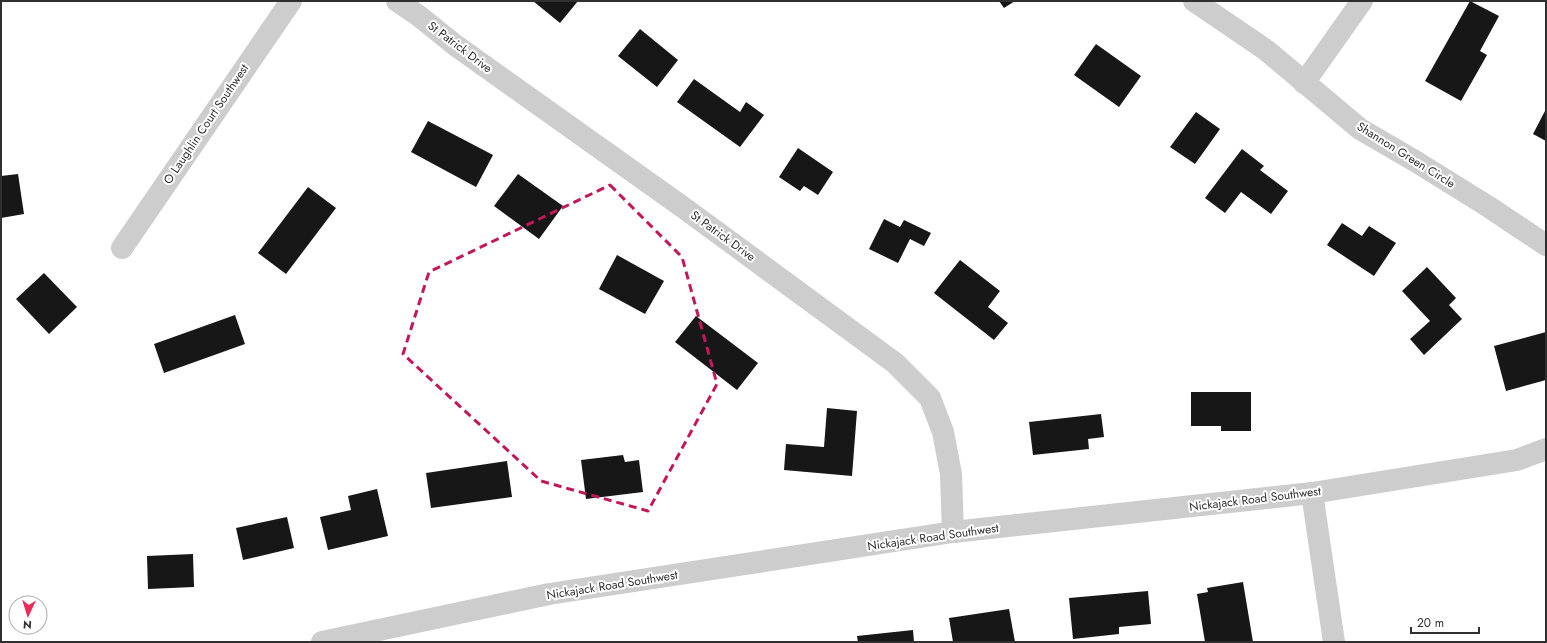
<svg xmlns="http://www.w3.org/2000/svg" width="1547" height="643" font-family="Jost,sans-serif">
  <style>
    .building { fill: #171717 }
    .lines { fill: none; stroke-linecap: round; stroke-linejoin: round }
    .minor { stroke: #cdcdcd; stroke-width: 22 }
    .marked { fill: none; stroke: #c2185b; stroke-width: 3; stroke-dasharray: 8 5; stroke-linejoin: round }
    .labels { text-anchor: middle; stroke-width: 4; stroke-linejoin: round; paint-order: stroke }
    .street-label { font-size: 12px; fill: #303030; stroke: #fff }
  </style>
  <rect width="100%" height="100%" fill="#fff"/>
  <g class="building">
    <path d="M 533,1 L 578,1 L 560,23 Z"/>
    <path d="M 999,1 L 1015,1 L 1004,8 Z"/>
    <path d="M 1470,1 L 1499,16 L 1480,51 L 1487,55 L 1461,101 L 1425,81 Z"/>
    <path d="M 640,29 L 678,60 L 657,87 L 618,56 Z"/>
    <path d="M 1096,44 L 1141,76 L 1119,107 L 1074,75 Z"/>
    <path d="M 694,79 L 740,112 L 746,102 L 764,115 L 740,147 L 677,102 Z"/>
    <path d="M 1546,109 L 1546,141 L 1533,134 Z"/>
    <path d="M 1196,112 L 1220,129 L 1195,164 L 1170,147 Z"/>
    <path d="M 428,121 L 493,155 L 476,187 L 411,152 Z"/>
    <path d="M 798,148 L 833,172 L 818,195 L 804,186 L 800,191 L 779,177 Z"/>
    <path d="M 1242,149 L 1264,166 L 1260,170 L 1288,191 L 1271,214 L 1241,192 L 1225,213 L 1205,198 Z"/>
    <path d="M 18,174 L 24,214 L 1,218 L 1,176 Z"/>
    <path d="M 518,174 L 563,206 L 539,239 L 494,206 Z"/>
    <path d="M 308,187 L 336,208 L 286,274 L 258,253 Z"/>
    <path d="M 884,219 L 900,227 L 904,220 L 931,233 L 924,246 L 910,239 L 898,263 L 869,249 Z"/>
    <path d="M 1342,223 L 1362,236 L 1369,226 L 1396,243 L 1374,276 L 1327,245 Z"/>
    <path d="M 617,255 L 664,281 L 645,314 L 599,289 Z"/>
    <path d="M 960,260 L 1000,291 L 988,307 L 1008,323 L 994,340 L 934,293 Z"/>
    <path d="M 1427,267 L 1456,298 L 1449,305 L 1462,319 L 1424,355 L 1410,339 L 1430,321 L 1402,291 Z"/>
    <path d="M 44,273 L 77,307 L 49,334 L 16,299 Z"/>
    <path d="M 235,315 L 245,344 L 164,373 L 154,344 Z"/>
    <path d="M 696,316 L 758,363 L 737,390 L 675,342 Z"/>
    <path d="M 1546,332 L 1546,380 L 1506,391 L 1494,346 Z"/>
    <path d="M 1191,392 L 1251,392 L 1251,431 L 1221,431 L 1221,426 L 1191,426 Z"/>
    <path d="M 827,408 L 857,411 L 852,476 L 784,470 L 786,444 L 824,447 Z"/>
    <path d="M 1101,414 L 1104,437 L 1088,439 L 1089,449 L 1033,455 L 1029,422 Z"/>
    <path d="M 623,455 L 625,462 L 639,460 L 643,492 L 586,499 L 581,460 Z"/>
    <path d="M 507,461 L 512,497 L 431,508 L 426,473 Z"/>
    <path d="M 377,489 L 388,536 L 328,550 L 320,517 L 351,510 L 348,496 Z"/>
    <path d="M 287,517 L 294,548 L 243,560 L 236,528 Z"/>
    <path d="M 193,554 L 194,587 L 148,589 L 147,556 Z"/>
    <path d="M 1243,582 L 1253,642 L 1205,642 L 1197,594 L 1208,592 L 1207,588 Z"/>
    <path d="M 1148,591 L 1151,624 L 1119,627 L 1119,634 L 1073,639 L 1069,598 Z"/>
    <path d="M 1009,609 L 1015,642 L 953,642 L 949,618 Z"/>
    <path d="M 913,630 L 914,642 L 858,642 L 857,636 Z"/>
  </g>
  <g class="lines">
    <g class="minor">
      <path d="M 397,1 L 419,16 L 455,45 L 684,208 L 895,363 L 930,398 L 943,432 L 951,474 L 953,532"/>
      <path d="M 1194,1 L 1266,50 L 1360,129 L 1415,161 L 1489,207 L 1546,245"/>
      <path d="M 1304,83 L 1362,1"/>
      <path d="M 122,248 L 291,1"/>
      <path d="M 1312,493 L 1334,642"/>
      <path d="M 322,642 L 549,594 L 953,532 L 1312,493 L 1517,460 L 1546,449"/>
    </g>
  </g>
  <path class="marked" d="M 610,185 L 682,257 L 717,384 L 648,511 L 541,481 L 403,354 L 429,272 Z"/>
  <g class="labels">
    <g class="street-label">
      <text transform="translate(460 47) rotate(37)" y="4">St Patrick Drive</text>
      <text transform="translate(206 124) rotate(-56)" y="4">O Laughlin Court Southwest</text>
      <text transform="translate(1406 155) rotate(32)" y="4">Shannon Green Circle</text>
      <text transform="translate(723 236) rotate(36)" y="4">St Patrick Drive</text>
      <text transform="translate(1255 499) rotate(-7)" y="4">Nickajack Road Southwest</text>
      <text transform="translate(933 537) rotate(-8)" y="4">Nickajack Road Southwest</text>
      <text transform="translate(612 585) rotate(-9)" y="4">Nickajack Road Southwest</text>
    </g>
  </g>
  <rect width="1547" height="643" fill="none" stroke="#303030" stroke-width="4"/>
  <g transform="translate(28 615) rotate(184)"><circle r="19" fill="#ffffff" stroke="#acacac"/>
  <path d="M0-3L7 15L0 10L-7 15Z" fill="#ee2a5a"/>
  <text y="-6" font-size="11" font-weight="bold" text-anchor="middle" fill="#303030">N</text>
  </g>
  <path d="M1411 627v6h68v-6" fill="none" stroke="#303030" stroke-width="2"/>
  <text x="1417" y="627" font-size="12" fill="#303030" stroke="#ffffff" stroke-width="3" paint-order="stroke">20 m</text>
</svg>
